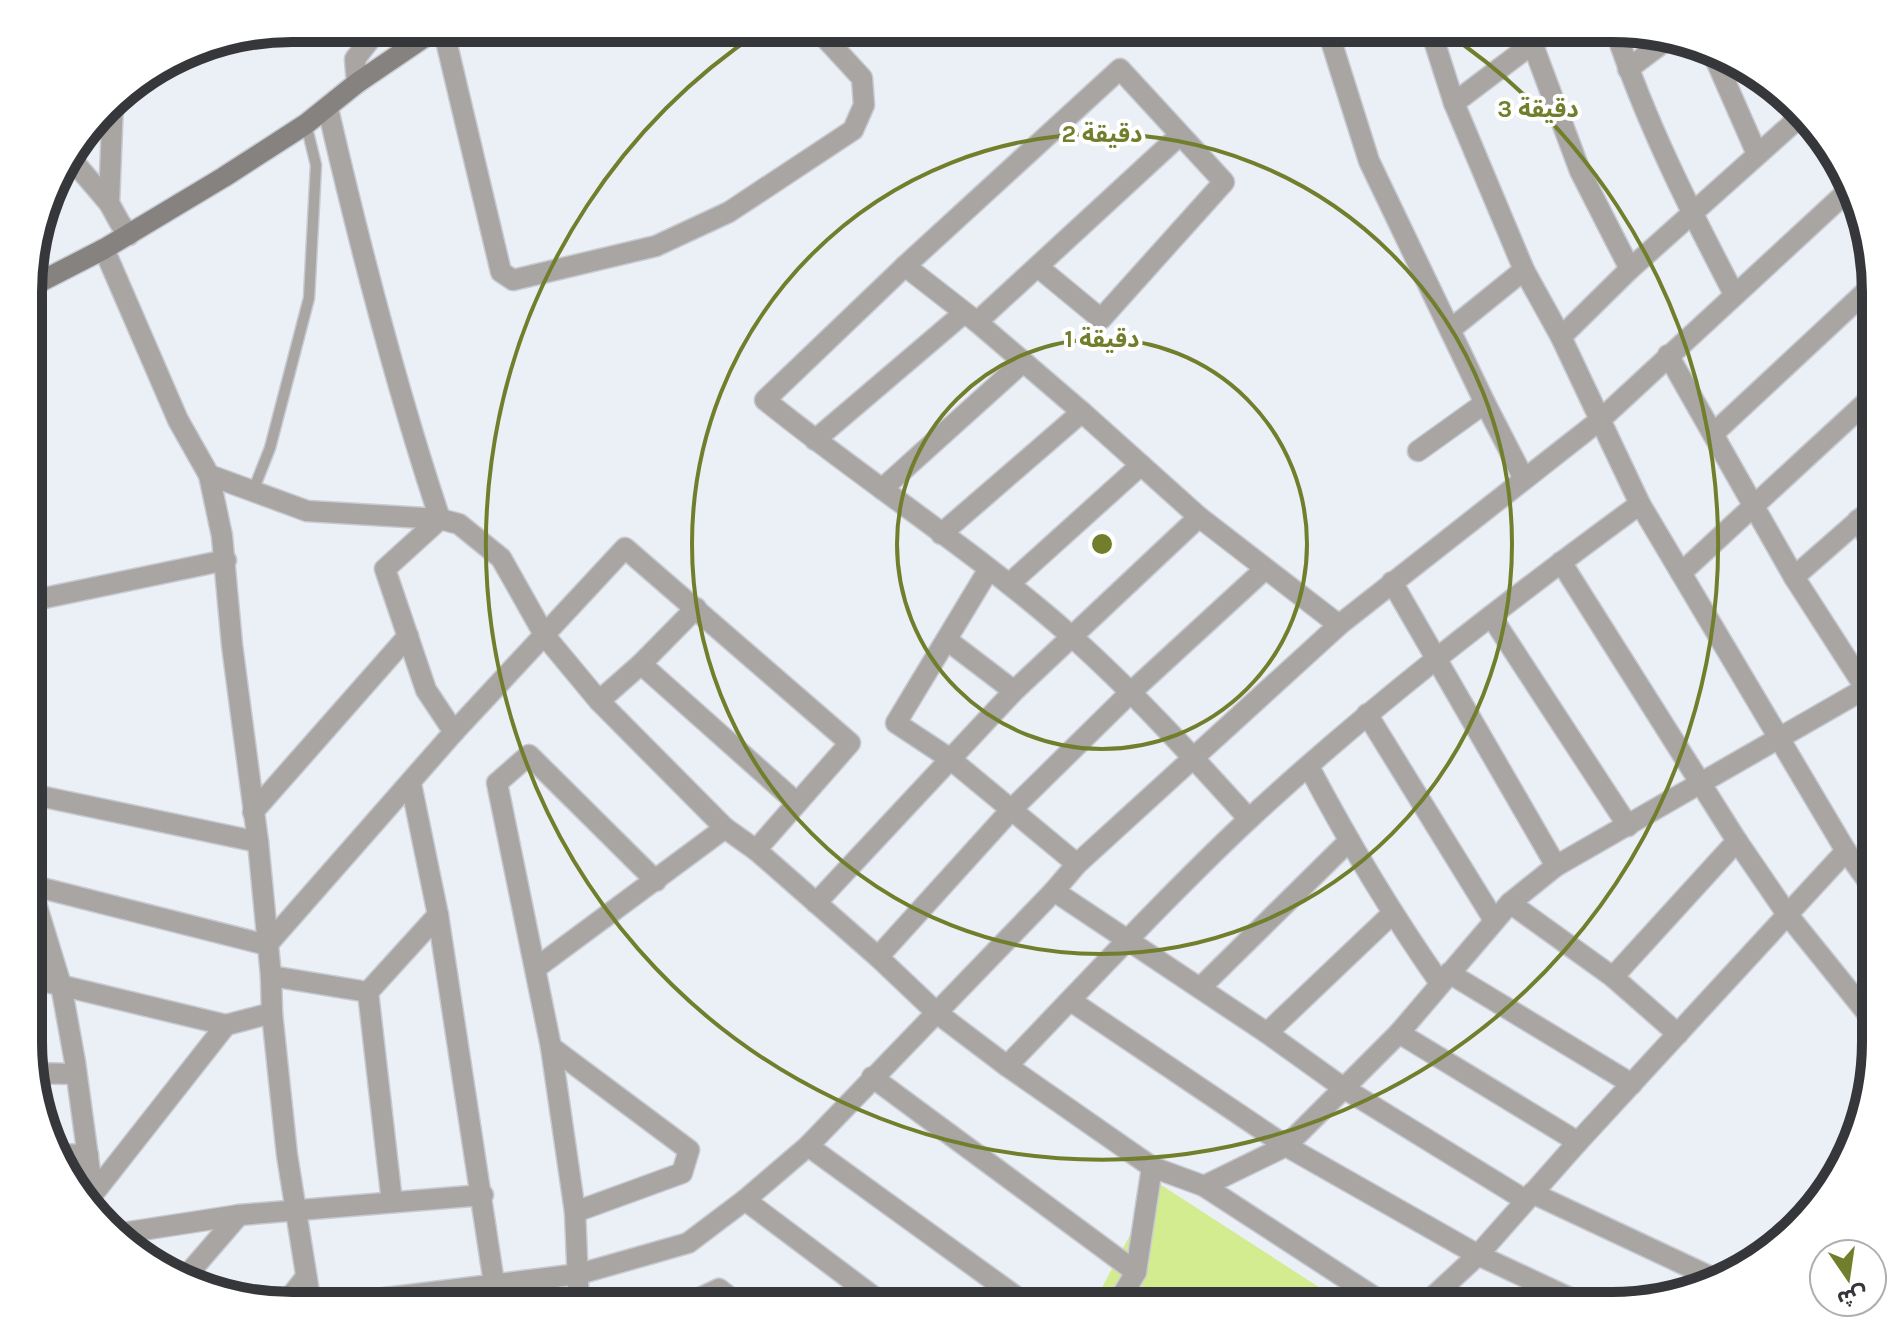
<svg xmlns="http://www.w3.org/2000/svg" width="1904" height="1334" font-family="Karla,'Noto Sans Arabic',sans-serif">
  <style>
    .green { fill: #d2ec8f }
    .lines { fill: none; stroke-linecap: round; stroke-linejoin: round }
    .lane-casing { stroke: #c7cad0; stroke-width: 13 }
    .street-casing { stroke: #c7cad0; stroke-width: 23 }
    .secondary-casing { stroke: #c7cad0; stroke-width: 23 }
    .lane { stroke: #a8a5a3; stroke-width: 10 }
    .street { stroke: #a8a5a3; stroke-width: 20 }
    .secondary { stroke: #86827f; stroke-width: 20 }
    .ring { fill: none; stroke: #717f2d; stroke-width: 4 }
    .rim { fill: none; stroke: #36373a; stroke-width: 10 }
    .centre { fill: #717f2d; stroke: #fff; stroke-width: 4 }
    .ring-label { font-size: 24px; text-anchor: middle; font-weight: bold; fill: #717f2d; stroke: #fff; stroke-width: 8; stroke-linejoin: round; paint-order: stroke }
  </style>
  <rect width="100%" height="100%" fill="#ebeff6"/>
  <g class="green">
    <path d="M 1158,1183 L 1348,1306 L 1092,1306 Z"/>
    <path d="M 530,1298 L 532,1306 L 347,1305 L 347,1302 Z"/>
  </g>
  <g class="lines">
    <defs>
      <path id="lane" d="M 253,491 L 270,448 L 309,298 L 316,165 L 306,124"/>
      <g id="street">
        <path d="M 443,28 L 501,272 L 513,280 L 656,246 L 729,212 L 853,130 L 864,105 L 862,78 L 816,28"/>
        <path d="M 1327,28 L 1369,161 L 1485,403 L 1524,479"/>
        <path d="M 1430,28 L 1454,103 L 1524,270 L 1561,337 L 1640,504 L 1846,851"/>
        <path d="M 1527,29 L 1580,171 L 1630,269"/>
        <path d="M 1615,29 C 1645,121 1689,208 1734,294"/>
        <path d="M 1710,47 L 1757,154"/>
        <path d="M 1628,69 L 1669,38"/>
        <path d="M 357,83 L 355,59 L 379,28"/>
        <path d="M 1454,103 L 1552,29"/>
        <path d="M 328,109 C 360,247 395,384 440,519 L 385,569 L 426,690 L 454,732"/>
        <path d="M 68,155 L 109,203 L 113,100"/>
        <path d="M 109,203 L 120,223 L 129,235"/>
        <path d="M 104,249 L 178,420 L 209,475 L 222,536 L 232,645 L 258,842 L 271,976 L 272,1013 L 287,1155 L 311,1305"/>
        <path d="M 905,266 L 977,322 L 1082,412 L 1199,517 L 1339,625"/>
        <path d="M 1038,267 L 1101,319 L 1224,182 L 1120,69 L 905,266 L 765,400 C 865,481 974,550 1070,635 C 1134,692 1192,756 1249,819"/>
        <path d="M 977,322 L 1180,135"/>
        <path d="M 1451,329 L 1524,270"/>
        <path d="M 1561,337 L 1630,269 L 1801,116"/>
        <path d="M 1668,355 L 1794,577 L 1875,703"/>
        <path d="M 1713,434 L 1875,283"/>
        <path d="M 815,440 L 964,313"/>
        <path d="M 1418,451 L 1485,403"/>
        <path d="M 209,475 L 307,511 L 440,519 L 459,524 L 501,558 L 545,636 L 599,701 L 725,828 L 536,968"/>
        <path d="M 882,489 L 1023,362"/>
        <path d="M 1858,520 L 1875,550"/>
        <path d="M 941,534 L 1082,412"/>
        <path d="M 1561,562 L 1737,841 L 1787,914 L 1875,1023"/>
        <path d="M 989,569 L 896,723 L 949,758 L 1077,864"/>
        <path d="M 1681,573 L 1875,394"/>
        <path d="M 1794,577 L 1875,506"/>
        <path d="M 1392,582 L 1556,866"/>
        <path d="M 1009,584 L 1141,465"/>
        <path d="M 30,601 L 226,560"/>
        <path d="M 1491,616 L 1628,826"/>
        <path d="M 947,640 L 1014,691"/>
        <path d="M 641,664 L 696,608"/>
        <path d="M 599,701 L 641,664 L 797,803"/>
        <path d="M 1367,714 L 1494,920"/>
        <path d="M 1309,767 C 1349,843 1391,913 1440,983"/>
        <path d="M 411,784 L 438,915 L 494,1283"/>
        <path d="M 30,794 L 258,842"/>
        <path d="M 253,812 L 408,636"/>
        <path d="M 756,850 L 878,957 L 937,1013 L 1007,1066 L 1152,1167 L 1204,1186 L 1388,1306"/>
        <path d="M 30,884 L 61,985 L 75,1062 L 93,1194"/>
        <path d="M 30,885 L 267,945 L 454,732 L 625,548 L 850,743 L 756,850 L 725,828"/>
        <path d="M 1054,891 L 1267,1033 L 1345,1089 L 1525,1200"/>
        <path d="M 816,903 L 1014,691 L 1199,517"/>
        <path d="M 1510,903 L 1613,977 L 1678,1034"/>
        <path d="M 878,957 L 1011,810 L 1130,693 L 1265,569"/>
        <path d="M 1449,973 L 1632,1084"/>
        <path d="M 271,976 L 368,992 L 438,915"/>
        <path d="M 1613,977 L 1737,841"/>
        <path d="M 30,978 L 226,1025"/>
        <path d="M 1200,988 L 1348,842"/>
        <path d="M 368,992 L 392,1202"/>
        <path d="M 1071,1001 L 1286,1146 L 1478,1255 L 1587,1306"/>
        <path d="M 1267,1033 L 1392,914"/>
        <path d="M 1399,1033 L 1578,1142"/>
        <path d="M 551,1047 L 689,1150 L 682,1173 L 575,1212"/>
        <path d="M 1007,1066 C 1087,983 1165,898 1249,819 C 1372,705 1505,603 1640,504"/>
        <path d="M 30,1073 L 76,1074"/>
        <path d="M 872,1077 L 1136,1272"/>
        <path d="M 808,1146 L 1029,1306"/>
        <path d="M 57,1154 L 88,1155"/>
        <path d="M 1204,1186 L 1286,1146 L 1399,1033 L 1510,903 L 1556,866 L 1875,683"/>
        <path d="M 1532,1193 L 1711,1277 L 1706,1284"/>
        <path d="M 90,1198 L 226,1025 L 272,1013"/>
        <path d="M 745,1200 L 886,1306"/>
        <path d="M 116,1234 L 239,1215 L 483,1195"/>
        <path d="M 182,1281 L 239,1215"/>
        <path d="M 284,1305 L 306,1277"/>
        <path d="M 328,1305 L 579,1274 L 688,1243 L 745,1200 L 808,1146 L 1054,891 L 1077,864 L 1339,625 L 1600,420 L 1852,187"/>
        <path d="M 579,1306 L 575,1212 L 551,1047 L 497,783 L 529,755 L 656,881"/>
        <path d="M 683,1306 L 719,1289 L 741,1306"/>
        <path d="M 1116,1306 L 1136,1272 L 1152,1167"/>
        <path d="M 1423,1306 L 1478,1255 L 1578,1142 L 1846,851 L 1875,891"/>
      </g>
      <path id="secondary" d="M 30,287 L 104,249 L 224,177 L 306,124 L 357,83 L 438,28"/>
    </defs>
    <use href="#lane" class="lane-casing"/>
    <use href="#street" class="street-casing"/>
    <use href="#secondary" class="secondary-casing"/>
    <use href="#lane" class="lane"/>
    <use href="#street" class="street"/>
    <use href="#secondary" class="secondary"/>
  </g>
  <g class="ring">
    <circle cx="1102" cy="544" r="205"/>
    <circle cx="1102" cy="544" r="410"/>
    <path d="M1442 30A616 616 0 1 1 762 30"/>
  </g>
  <path d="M0 0H1904V1334H0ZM292 42H1612A250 250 0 0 1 1862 292V1042A250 250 0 0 1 1612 1292H292A250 250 0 0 1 42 1042V292A250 250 0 0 1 292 42Z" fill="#fff" fill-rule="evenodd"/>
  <path class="rim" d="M292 42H1612A250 250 0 0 1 1862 292V1042A250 250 0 0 1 1612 1292H292A250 250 0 0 1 42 1042V292A250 250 0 0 1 292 42Z"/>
  <circle cx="1102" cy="544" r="12" class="centre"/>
  <g class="ring-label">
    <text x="1538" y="117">3 دقيقة</text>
    <text x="1102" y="142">2 دقيقة</text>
    <text x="1102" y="347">1 دقيقة</text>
  </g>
  <g transform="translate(1848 1278) rotate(167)"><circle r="38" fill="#ffffff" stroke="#afafb0" stroke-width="2"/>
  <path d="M0-6L14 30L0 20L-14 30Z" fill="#717f2d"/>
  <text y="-12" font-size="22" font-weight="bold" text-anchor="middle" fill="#36373a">ش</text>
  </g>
</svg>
